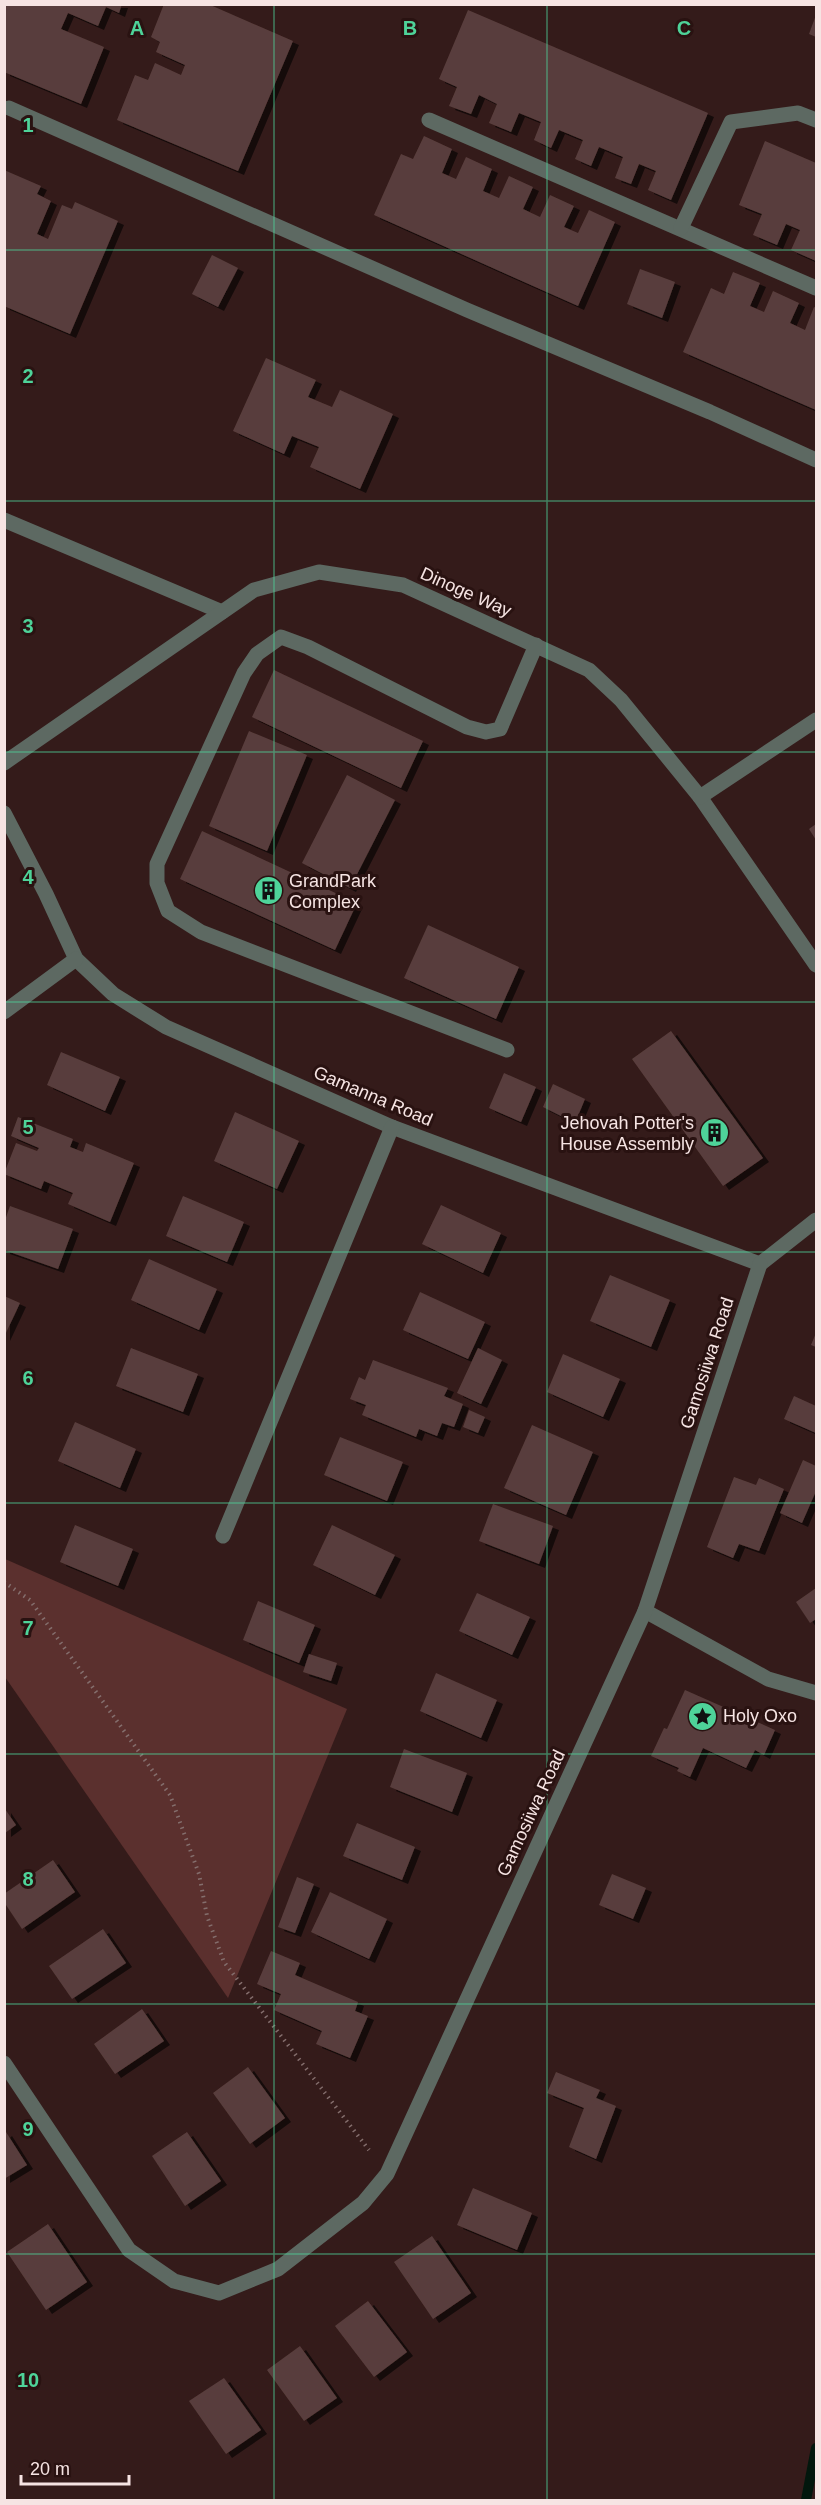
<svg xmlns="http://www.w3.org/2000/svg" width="821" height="2505" font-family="Arial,sans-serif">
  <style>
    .green { fill: #5b302e }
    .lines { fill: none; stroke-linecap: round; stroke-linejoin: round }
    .stream { stroke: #02170d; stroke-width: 10 }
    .building { fill: #593e3c; filter: url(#shadow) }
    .path { stroke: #846e6d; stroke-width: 4; stroke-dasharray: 1.5 4.5; stroke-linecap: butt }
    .minor { stroke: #5d6962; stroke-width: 15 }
    .grid { fill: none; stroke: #4ed399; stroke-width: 1.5; stroke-opacity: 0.55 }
    .labels { text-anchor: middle; stroke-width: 6; stroke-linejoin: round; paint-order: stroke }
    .street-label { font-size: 18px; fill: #f6e4e3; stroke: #291211 }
    .poi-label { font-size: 18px; fill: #f6e4e3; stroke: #291211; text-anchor: start }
    .grid-label { font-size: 20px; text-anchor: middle; font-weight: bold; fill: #4ed399; stroke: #291211; stroke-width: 6; stroke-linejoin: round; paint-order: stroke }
  </style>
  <defs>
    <filter id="shadow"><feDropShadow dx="6" dy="4" stdDeviation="0" flood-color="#0009"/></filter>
  </defs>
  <rect width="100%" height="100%" fill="#341b1a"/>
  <path class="green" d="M 5,1559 L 347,1709 L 228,1998 L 5,1677 Z"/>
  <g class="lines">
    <path class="stream" d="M 806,2500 L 816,2448"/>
  </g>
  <g class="building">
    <path d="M 4,4 L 122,4 L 119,13 L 106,7 L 98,26 L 68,13 L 61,29 L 104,47 L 81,104 L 4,72 Z"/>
    <path d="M 164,4 L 208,4 L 293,41 L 238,171 L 117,120 L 135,75 L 148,80 L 155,63 L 181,75 L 185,65 L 156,52 L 160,42 L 151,37 Z"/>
    <path d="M 468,10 L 708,113 L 671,200 L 648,190 L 656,171 L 639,164 L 631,184 L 615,178 L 623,157 L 599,147 L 591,166 L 575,159 L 583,140 L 559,130 L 551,148 L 534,140 L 541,122 L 519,113 L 511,132 L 489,123 L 497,104 L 479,95 L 471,114 L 449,106 L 457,87 L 439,79 Z"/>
    <path d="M 816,15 L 816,37 L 809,34 Z"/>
    <path d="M 424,136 L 452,149 L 442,173 L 456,179 L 466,157 L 492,169 L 483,191 L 499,198 L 509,176 L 533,187 L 523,209 L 540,217 L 550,195 L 574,206 L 564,227 L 578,233 L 589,210 L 615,222 L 578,306 L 374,215 L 401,154 L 413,159 Z"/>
    <path d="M 765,141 L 816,163 L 816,261 L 791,250 L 800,230 L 786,224 L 777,245 L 753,235 L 762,214 L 739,205 Z"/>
    <path d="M 4,170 L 41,186 L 37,194 L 51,201 L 37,234 L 48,239 L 62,205 L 72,209 L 75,202 L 118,221 L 70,334 L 4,306 Z"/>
    <path d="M 212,255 L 238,268 L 218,307 L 192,294 Z"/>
    <path d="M 640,269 L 675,282 L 662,318 L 627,304 Z"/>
    <path d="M 733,272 L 760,283 L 750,306 L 764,312 L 773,291 L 799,303 L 790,323 L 805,330 L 814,307 L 816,308 L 816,410 L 683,352 L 711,288 L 724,294 Z"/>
    <path d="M 266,358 L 316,380 L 308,397 L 332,407 L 340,390 L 393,414 L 360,489 L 310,467 L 319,447 L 292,436 L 284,454 L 233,431 Z"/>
    <path d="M 274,670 L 423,741 L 401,788 L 252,717 Z"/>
    <path d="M 249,731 L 307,755 L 267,851 L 209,826 Z"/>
    <path d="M 347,775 L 395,800 L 350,888 L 302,863 Z"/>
    <path d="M 816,824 L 816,840 L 809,829 Z"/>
    <path d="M 202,831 L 357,903 L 335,950 L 180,879 Z"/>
    <path d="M 428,925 L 519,967 L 496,1019 L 404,978 Z"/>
    <path d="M 671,1031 L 763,1158 L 723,1186 L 632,1059 Z"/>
    <path d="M 61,1052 L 120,1077 L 105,1111 L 47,1085 Z"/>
    <path d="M 504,1073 L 536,1087 L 521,1122 L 489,1108 Z"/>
    <path d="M 553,1084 L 585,1099 L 575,1123 L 543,1107 Z"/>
    <path d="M 235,1112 L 299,1141 L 277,1189 L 214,1161 Z"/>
    <path d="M 18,1117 L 73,1139 L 70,1147 L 83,1152 L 86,1143 L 134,1163 L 110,1222 L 68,1204 L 73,1193 L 44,1181 L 41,1189 L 4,1174 L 16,1143 L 37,1151 L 39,1148 L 11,1136 Z"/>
    <path d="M 183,1196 L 244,1222 L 227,1262 L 166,1236 Z"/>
    <path d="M 441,1205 L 501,1233 L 483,1273 L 422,1244 Z"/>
    <path d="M 10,1206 L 73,1229 L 58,1269 L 4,1250 L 4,1223 Z"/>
    <path d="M 149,1259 L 217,1289 L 199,1330 L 131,1300 Z"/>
    <path d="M 610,1275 L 670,1300 L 651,1347 L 590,1321 Z"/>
    <path d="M 420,1292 L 485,1322 L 468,1359 L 403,1330 Z"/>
    <path d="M 4,1296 L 20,1303 L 4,1337 Z"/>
    <path d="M 816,1333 L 816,1347 L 811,1345 Z"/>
    <path d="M 131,1348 L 198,1374 L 183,1412 L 116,1386 Z"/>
    <path d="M 478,1348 L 502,1360 L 481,1404 L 457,1393 Z"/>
    <path d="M 563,1354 L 620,1379 L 603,1417 L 547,1392 Z"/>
    <path d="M 373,1360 L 448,1388 L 444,1396 L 463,1404 L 454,1427 L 442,1423 L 437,1436 L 419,1429 L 416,1437 L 362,1415 L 366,1405 L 350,1399 L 359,1377 L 365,1380 Z"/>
    <path d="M 794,1396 L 816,1406 L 816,1433 L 784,1419 Z"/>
    <path d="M 469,1410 L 485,1417 L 478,1433 L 463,1427 Z"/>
    <path d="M 75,1422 L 136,1449 L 120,1488 L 58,1461 Z"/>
    <path d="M 532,1425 L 593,1452 L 566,1515 L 504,1488 Z"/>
    <path d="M 340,1437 L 403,1462 L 387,1501 L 324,1475 Z"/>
    <path d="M 803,1460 L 816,1466 L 816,1491 L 802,1523 L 780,1513 Z"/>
    <path d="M 734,1477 L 756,1485 L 759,1478 L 784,1489 L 759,1551 L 739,1544 L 733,1558 L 707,1547 Z"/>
    <path d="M 493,1504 L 553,1526 L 539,1564 L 479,1541 Z"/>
    <path d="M 75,1525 L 133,1549 L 118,1586 L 60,1562 Z"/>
    <path d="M 332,1525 L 395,1555 L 375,1595 L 313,1565 Z"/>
    <path d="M 816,1588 L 816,1619 L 810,1623 L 796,1602 Z"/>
    <path d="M 477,1593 L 530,1617 L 512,1655 L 459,1631 Z"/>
    <path d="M 258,1601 L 315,1625 L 299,1663 L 243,1640 Z"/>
    <path d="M 309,1654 L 337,1663 L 331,1681 L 303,1672 Z"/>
    <path d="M 436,1673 L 497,1700 L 481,1738 L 420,1711 Z"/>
    <path d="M 685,1690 L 775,1730 L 764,1755 L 755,1750 L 746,1768 L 703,1748 L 690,1777 L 677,1771 L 679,1768 L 651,1756 L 664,1728 L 667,1729 Z"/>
    <path d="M 404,1749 L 467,1773 L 452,1812 L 390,1787 Z"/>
    <path d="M 5,1809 L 16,1825 L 5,1833 Z"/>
    <path d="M 357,1823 L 415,1847 L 402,1880 L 343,1856 Z"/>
    <path d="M 53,1860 L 75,1892 L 22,1929 L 4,1902 L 4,1894 Z"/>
    <path d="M 612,1874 L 646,1888 L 633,1919 L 599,1905 Z"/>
    <path d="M 297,1877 L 314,1884 L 295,1933 L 278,1927 Z"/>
    <path d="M 330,1892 L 387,1919 L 369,1959 L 311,1932 Z"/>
    <path d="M 103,1929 L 126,1963 L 72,1999 L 49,1966 Z"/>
    <path d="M 271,1951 L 300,1963 L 295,1975 L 358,2002 L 355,2011 L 368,2016 L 350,2058 L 316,2044 L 322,2031 L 274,2010 L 281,1994 L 257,1984 Z"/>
    <path d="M 142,2009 L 164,2041 L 115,2074 L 94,2044 Z"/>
    <path d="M 248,2067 L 285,2118 L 250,2144 L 213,2093 Z"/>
    <path d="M 556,2072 L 600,2090 L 596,2098 L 616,2106 L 596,2159 L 569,2147 L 584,2108 L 547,2093 Z"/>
    <path d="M 6,2132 L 27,2165 L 4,2179 L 4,2134 Z"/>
    <path d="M 187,2132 L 221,2181 L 185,2206 L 152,2156 Z"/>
    <path d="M 473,2188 L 532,2213 L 517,2250 L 457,2225 Z"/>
    <path d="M 48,2224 L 87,2282 L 46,2310 L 7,2252 Z"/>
    <path d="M 432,2236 L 471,2293 L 433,2319 L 394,2262 Z"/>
    <path d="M 368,2301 L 407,2352 L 374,2377 L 335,2326 Z"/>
    <path d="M 300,2346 L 337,2398 L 304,2421 L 267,2370 Z"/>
    <path d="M 224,2378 L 261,2430 L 226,2454 L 189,2401 Z"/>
  </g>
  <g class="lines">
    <path class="path" d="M 4,1582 L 30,1600 L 170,1795 L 199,1874 L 207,1916 L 224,1962 L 369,2150"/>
    <g class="minor">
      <path d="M 9,108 L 467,310 L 710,412 L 816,460"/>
      <path d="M 429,120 L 816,288"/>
      <path d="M 681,228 L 731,122 L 798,113 L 816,120"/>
      <path d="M 4,520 L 222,612"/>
      <path d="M 4,763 L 254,590 L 319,572 L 403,585 L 589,670 L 621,700 L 700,797 L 816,965"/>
      <path d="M 700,797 L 816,720"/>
      <path d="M 4,813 L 46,894 L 76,959 L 113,994 L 166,1027 L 392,1127 L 760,1264"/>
      <path d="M 4,1012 L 76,959"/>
      <path d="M 507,1050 L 201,932 L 168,911 L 157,883 L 157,864 L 244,673 L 257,654 L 281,637 L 308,647 L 467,727 L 486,732 L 500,729 L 536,645"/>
      <path d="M 760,1264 L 816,1220"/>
      <path d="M 223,1536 L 392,1127"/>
      <path d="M 645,1611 L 768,1679 L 816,1693"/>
      <path d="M 4,2063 L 129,2250 L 174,2281 L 219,2293 L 278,2269 L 363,2203 L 387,2174 L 645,1611 L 760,1264"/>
    </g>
  </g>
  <path class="grid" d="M 274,4 L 274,2500M 547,4 L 547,2500M 4,250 L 816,250M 4,501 L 816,501M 4,752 L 816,752M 4,1002 L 816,1002M 4,1252 L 816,1252M 4,1503 L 816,1503M 4,1754 L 816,1754M 4,2004 L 816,2004M 4,2254 L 816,2254"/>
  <defs>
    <symbol id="building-disc" viewBox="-11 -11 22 22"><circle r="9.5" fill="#4ed399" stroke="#291211"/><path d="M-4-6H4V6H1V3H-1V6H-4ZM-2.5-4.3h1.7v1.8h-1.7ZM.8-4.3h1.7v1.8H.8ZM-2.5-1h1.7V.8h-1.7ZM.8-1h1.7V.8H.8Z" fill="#111"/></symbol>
    <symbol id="sight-disc" viewBox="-11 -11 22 22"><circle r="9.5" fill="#4ed399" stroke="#291211"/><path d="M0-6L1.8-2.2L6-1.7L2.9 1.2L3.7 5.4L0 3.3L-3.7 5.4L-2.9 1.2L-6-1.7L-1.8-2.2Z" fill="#111"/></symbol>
  </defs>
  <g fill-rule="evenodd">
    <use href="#building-disc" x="252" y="874" width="33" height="33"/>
    <use href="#building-disc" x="698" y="1116" width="33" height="33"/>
    <use href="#sight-disc" x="686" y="1700" width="33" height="33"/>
  </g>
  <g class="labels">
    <g class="street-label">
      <text transform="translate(466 592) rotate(24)" y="6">Dinoge Way</text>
      <text transform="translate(373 1096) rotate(23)" y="6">Gamanna Road</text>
      <text transform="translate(707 1363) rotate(-72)" y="6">Gamosiiwa Road</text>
      <text transform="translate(531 1813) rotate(-65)" y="6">Gamosiiwa Road</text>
    </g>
    <g class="poi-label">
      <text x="289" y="887">GrandPark<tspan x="289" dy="21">Complex</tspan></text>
      <text x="694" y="1129" text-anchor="end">Jehovah Potter's<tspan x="694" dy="21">House Assembly</tspan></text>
      <text x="723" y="1722">Holy Oxo</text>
    </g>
  </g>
  <g class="grid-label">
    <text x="137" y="35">A</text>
    <text x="410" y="35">B</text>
    <text x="684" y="35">C</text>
    <text x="28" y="132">1</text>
    <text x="28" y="383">2</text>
    <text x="28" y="633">3</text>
    <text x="28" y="884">4</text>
    <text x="28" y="1134">5</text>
    <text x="28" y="1385">6</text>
    <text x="28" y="1635">7</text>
    <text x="28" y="1886">8</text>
    <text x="28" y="2136">9</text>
    <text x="28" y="2387">10</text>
  </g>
  <rect width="821" height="2505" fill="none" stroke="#f6e4e3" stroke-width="12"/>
  <path d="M21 2475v9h108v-9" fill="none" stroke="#f6e4e3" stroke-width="3"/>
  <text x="30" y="2475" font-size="18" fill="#f6e4e3" stroke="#291211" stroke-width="4.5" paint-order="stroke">20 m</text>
</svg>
